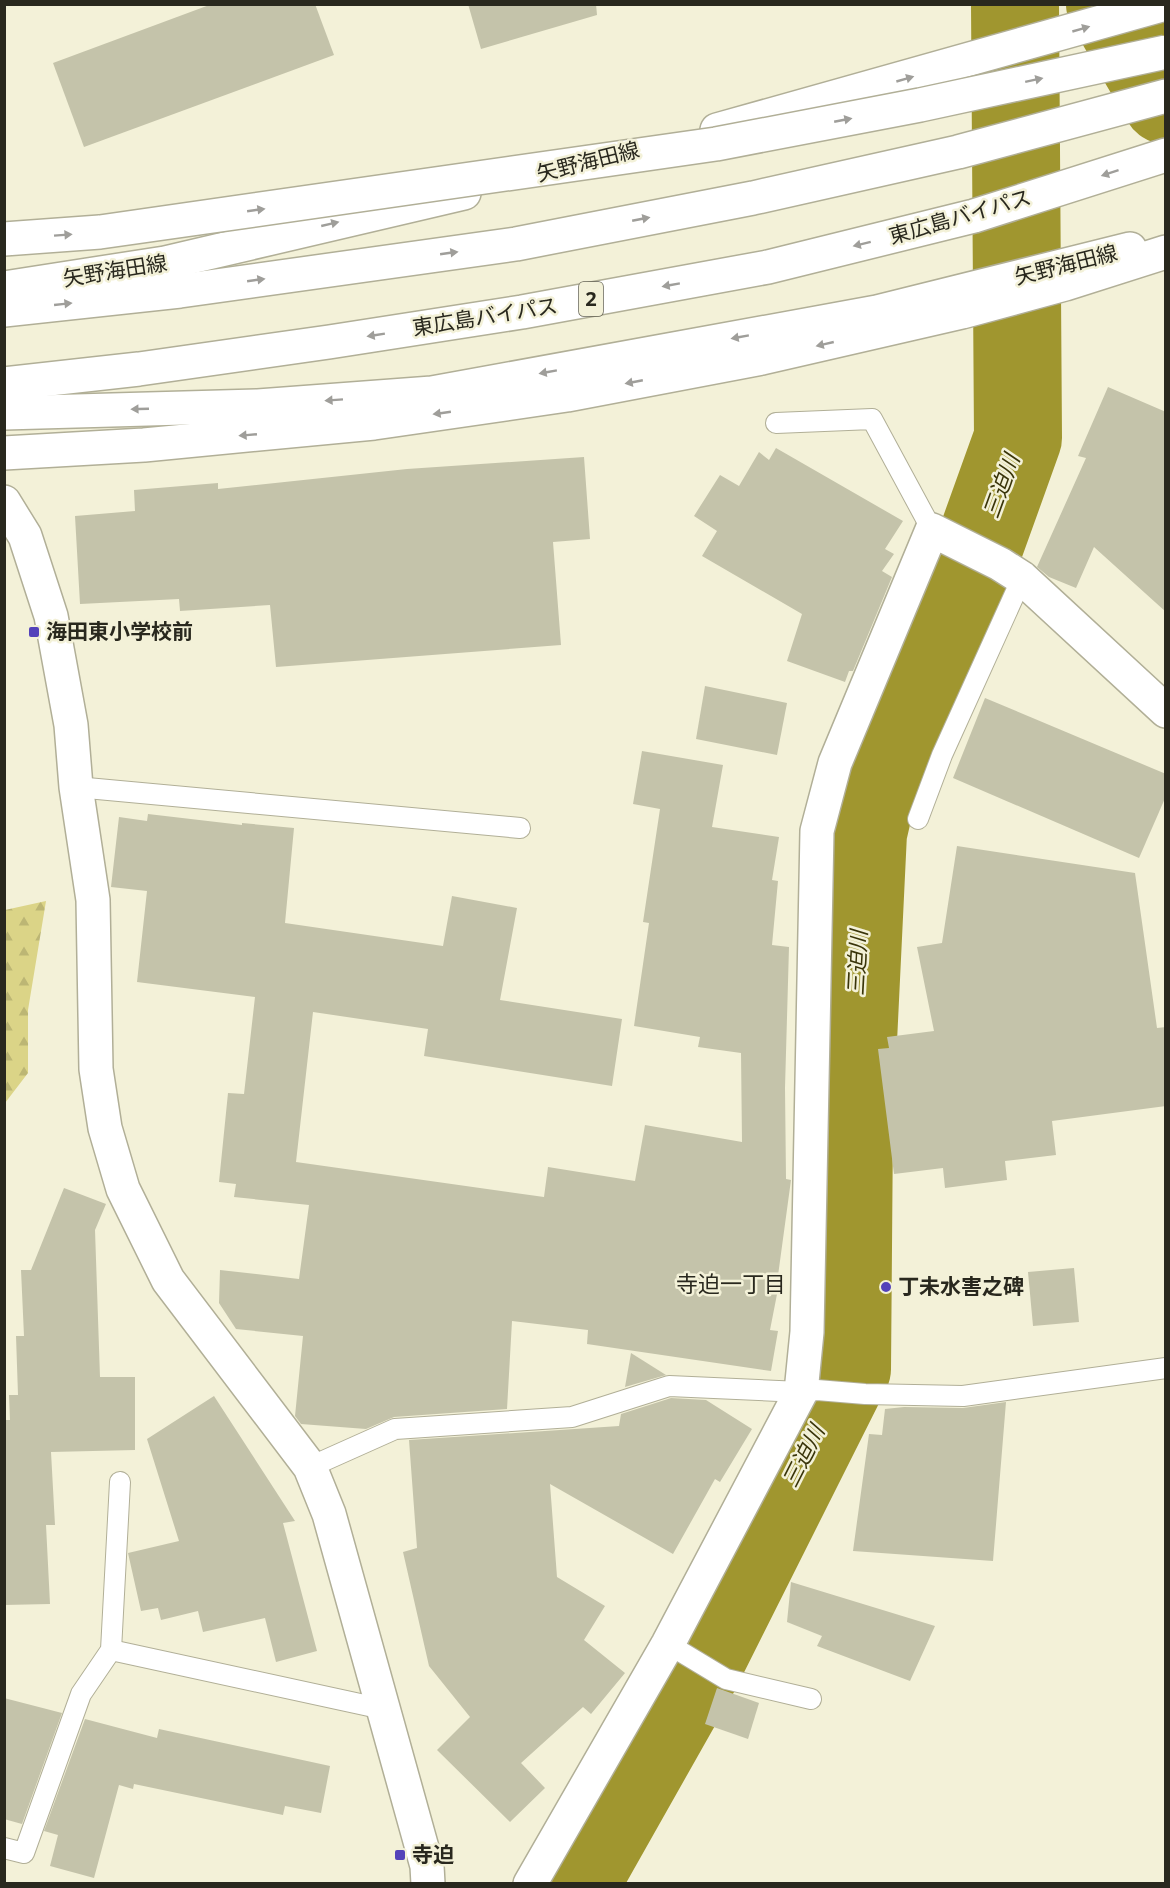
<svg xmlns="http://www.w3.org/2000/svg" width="1170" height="1888" font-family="'Open Sans','Noto Sans JP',sans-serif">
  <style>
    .forest { fill: url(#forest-firs) }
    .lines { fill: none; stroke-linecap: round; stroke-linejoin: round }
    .river { stroke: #a0962f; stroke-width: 88 }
    .building { fill: #c4c3aa }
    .lane-casing { stroke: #b1af97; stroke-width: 22 }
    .street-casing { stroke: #b1af97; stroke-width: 36 }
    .secondary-casing { stroke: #b1af97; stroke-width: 36 }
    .highway-casing { stroke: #b1af97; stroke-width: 36 }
    .lane { stroke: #fff; stroke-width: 20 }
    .street { stroke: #fff; stroke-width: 33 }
    .secondary { stroke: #fff; stroke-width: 33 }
    .highway { stroke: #fff; stroke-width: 33 }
    .highway-bridge-casing { stroke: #b1af97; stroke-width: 36; stroke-linecap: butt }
    .highway-bridge { stroke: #fff; stroke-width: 33 }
    .oneway { fill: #9f9e9a }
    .poi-dot { fill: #5342ba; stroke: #f3f1d8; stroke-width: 2 }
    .labels { text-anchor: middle; stroke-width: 5; stroke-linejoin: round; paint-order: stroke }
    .shield { fill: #f3f1d8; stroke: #666456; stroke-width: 1.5 }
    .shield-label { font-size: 20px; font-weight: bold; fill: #29281e }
    .street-label { font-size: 21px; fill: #29281e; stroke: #f3f1d8 }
    .poi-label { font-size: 21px; font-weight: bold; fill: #29281e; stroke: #f3f1d8; text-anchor: start }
    .water-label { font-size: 22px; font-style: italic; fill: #393409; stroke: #f3f1d8 }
    .neighbourhood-label { font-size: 22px; fill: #29281e; stroke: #f3f1d8 }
  </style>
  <defs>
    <pattern id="forest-firs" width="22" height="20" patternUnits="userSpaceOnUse" patternTransform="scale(1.5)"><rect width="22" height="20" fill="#dbd487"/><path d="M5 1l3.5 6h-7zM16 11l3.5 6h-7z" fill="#bcb674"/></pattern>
  </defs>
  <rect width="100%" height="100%" fill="#f3f1d8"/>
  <path class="forest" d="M 46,901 L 28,1010 L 28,1073 L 5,1103 L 5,910 Z"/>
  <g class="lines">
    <g class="river">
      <path d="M 1110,4 L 1166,100"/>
      <path d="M 575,1884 L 697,1668 L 847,1369 L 849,1124 L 863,833 L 874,785 L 971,569 L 1018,438 L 1015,4"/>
    </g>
  </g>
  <g class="building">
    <path d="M 212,4 L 315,4 L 334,55 L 84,147 L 53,63 Z"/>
    <path d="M 468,4 L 596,4 L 597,15 L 481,49 Z"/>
    <path d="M 1108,387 L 1166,412 L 1166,612 L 1094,547 L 1076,588 L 1049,577 L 1037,567 L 1086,458 L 1078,456 Z"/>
    <path d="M 776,448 L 903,521 L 885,549 L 894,554 L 882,571 L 892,577 L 853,671 L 849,671 L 845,682 L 787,661 L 802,614 L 702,556 L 717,531 L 694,516 L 720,475 L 739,486 L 759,452 L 769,460 Z"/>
    <path d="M 584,457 L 590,539 L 553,542 L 561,645 L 276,667 L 270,605 L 180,611 L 179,599 L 80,604 L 75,516 L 135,511 L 134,490 L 218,483 L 218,489 L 407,469 Z"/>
    <path d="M 705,686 L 787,703 L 777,755 L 696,739 Z"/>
    <path d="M 985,698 L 1166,774 L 1166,796 L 1139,858 L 953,778 Z"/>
    <path d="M 642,751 L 723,765 L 712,827 L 779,837 L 772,880 L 778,881 L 772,945 L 789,947 L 785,1088 L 786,1179 L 791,1180 L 777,1283 L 779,1284 L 770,1330 L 778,1331 L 771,1371 L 587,1344 L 588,1330 L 512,1321 L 507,1409 L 394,1417 L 366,1429 L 301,1424 L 295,1416 L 303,1336 L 236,1329 L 219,1303 L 220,1270 L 299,1279 L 309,1205 L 234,1197 L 236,1184 L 219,1182 L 228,1093 L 244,1094 L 255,997 L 137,982 L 147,891 L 111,887 L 119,817 L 147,821 L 148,814 L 242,825 L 242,823 L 294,828 L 285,923 L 443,946 L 452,896 L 517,908 L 500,1000 L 622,1019 L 612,1086 L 424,1056 L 428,1029 L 313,1012 L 296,1162 L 544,1197 L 548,1167 L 635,1181 L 645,1125 L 742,1142 L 741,1053 L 698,1047 L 700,1037 L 634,1026 L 649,923 L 643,922 L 660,809 L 633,804 Z"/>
    <path d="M 957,846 L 1135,873 L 1157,1028 L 1166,1027 L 1166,1106 L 1052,1121 L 1056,1155 L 1005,1161 L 1007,1180 L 945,1188 L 943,1168 L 894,1174 L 878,1049 L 889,1048 L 887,1037 L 934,1031 L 917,947 L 942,943 Z"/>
    <path d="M 64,1188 L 106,1204 L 95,1230 L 100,1377 L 135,1377 L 135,1450 L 51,1452 L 55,1525 L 46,1525 L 50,1604 L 4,1605 L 4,1420 L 10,1420 L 9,1395 L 18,1395 L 16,1336 L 24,1336 L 21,1270 L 31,1270 Z"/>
    <path d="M 1074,1268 L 1079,1322 L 1033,1326 L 1028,1272 Z"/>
    <path d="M 631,1353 L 666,1375 L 625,1387 Z"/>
    <path d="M 214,1396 L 295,1521 L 283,1523 L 317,1651 L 276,1662 L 265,1618 L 203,1632 L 198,1611 L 161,1620 L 158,1608 L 141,1611 L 128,1553 L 179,1541 L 147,1439 Z"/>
    <path d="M 671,1398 L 706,1400 L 752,1429 L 720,1482 L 715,1479 L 673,1554 L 550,1484 L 557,1577 L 605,1606 L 584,1640 L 625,1673 L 591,1714 L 583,1707 L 521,1763 L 545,1788 L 510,1822 L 437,1750 L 470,1717 L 429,1666 L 403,1552 L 417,1548 L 409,1440 L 619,1426 L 621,1414 Z"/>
    <path d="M 1006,1402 L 993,1561 L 853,1551 L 869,1434 L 882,1435 L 885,1409 L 904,1407 L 963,1408 Z"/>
    <path d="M 791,1582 L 935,1626 L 910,1681 L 817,1646 L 822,1636 L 787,1622 Z"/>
    <path d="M 717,1688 L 759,1703 L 748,1739 L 705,1724 Z"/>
    <path d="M 4,1698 L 62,1713 L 22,1824 L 4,1819 Z"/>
    <path d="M 85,1719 L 157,1738 L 159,1729 L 330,1766 L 321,1813 L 285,1806 L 283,1815 L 134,1784 L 133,1789 L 119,1785 L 94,1878 L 50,1866 L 58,1835 L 44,1831 Z"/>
  </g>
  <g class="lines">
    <defs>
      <g id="lane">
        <path d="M 776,423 L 872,419 L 932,530"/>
        <path d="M 76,787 L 520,828"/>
        <path d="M 918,819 L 942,755 L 1022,578"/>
        <path d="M 310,1467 L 395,1429 L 572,1417 L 669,1386 L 801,1392 L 817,1390 L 865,1394 L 963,1396 L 1166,1368"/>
        <path d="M 668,1644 L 726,1679 L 811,1699"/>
        <path d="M 111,1650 L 383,1709"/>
        <path d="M 4,1848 L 24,1853 L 81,1694 L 111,1650 L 120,1482"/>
      </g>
      <path id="street" d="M 530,1884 L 668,1644 L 801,1392 L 807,1332 L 817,831 L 835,763 L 932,530 L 1000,564 L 1022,578 L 1166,711"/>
      <g id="secondary">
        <path d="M 717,130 L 1165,4"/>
        <path d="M 4,288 L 165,263 L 464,193"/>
        <path d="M 4,413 L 258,406 L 432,393 L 877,312 L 1130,249"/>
        <path d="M 4,502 L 25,536 L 51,616 L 71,725 L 76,787 L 93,900 L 96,1069 L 105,1128 L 123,1189 L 168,1280 L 310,1467 L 329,1514 L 427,1866 L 428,1884"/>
      </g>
      <g id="highway">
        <path d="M 4,310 L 180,291 L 516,244 L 753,198 L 958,152 L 1166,96"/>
        <path d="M 4,384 L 139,369 L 329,342 L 522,312 L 768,267 L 974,216 L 1166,155"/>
        <path d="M 4,453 L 144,445 L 374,423 L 567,395 L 762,358 L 962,312 L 1065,284 L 1166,252"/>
      </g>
    </defs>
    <use href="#lane" class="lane-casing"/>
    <use href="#street" class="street-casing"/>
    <use href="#secondary" class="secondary-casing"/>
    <use href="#highway" class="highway-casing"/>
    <use href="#lane" class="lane"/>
    <use href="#street" class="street"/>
    <use href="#secondary" class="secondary"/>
    <use href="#highway" class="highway"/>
    <defs>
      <path id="highway-bridge" d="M 4,239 L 100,232 L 716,144 L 920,105 L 1166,52"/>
    </defs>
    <use href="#highway-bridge" class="highway-bridge-casing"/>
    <use href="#highway-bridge" class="highway-bridge"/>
  </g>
  <defs><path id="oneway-solid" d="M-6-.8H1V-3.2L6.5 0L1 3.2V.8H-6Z" transform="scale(1.5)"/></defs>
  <g class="oneway">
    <use href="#oneway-solid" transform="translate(1081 29) rotate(-16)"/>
    <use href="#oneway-solid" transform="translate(905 79) rotate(-16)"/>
    <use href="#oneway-solid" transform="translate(1034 80) rotate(-12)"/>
    <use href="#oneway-solid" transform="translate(843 120) rotate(-11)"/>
    <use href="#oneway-solid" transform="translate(1110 173) rotate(162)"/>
    <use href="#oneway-solid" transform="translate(256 210) rotate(-8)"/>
    <use href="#oneway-solid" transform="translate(641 219) rotate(-11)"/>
    <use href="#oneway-solid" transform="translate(330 224) rotate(-13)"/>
    <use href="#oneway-solid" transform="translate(63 235) rotate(-4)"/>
    <use href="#oneway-solid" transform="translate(862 244) rotate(166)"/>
    <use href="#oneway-solid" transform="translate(449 253) rotate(-8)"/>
    <use href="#oneway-solid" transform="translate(256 280) rotate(-8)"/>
    <use href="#oneway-solid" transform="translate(671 285) rotate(170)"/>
    <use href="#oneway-solid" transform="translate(63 304) rotate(-6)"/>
    <use href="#oneway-solid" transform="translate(376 335) rotate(171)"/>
    <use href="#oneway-solid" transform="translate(740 337) rotate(170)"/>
    <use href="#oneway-solid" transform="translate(825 344) rotate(167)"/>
    <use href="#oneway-solid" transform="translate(548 372) rotate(170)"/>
    <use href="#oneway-solid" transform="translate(634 382) rotate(169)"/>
    <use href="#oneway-solid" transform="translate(334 400) rotate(176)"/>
    <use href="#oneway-solid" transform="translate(140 409) rotate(178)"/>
    <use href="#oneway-solid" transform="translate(442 413) rotate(172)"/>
    <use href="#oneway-solid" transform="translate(248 435) rotate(175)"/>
  </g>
  <g class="poi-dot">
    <rect x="28" y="626" width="12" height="12" rx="3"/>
    <circle cx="886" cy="1287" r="6"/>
    <rect x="394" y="1849" width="12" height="12" rx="3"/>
  </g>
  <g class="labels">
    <rect class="shield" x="579" y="282" width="24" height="34" rx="4.5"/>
    <g class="shield-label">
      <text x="591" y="306">2</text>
    </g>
    <g class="street-label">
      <text transform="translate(588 162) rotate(-14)" y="7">矢野海田線</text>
      <text transform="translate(960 217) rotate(-16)" y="7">東広島バイパス</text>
      <text transform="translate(1066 265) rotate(-14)" y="7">矢野海田線</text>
      <text transform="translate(115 271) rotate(-9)" y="7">矢野海田線</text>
      <text transform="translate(485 317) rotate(-9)" y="7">東広島バイパス</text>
    </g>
    <g class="poi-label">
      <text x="46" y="639">海田東小学校前</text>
      <text x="898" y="1294">丁未水害之碑</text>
      <text x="412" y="1862">寺迫</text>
    </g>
    <g class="water-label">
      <text transform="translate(1001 486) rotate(-70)" y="8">三迫川</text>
      <text transform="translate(857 963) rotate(-87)" y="8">三迫川</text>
      <text transform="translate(803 1456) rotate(-63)" y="8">三迫川</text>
    </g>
    <g class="neighbourhood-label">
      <text x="731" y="1292">寺迫一丁目</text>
    </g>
  </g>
  <rect width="1170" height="1888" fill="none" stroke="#29281e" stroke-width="12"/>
</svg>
